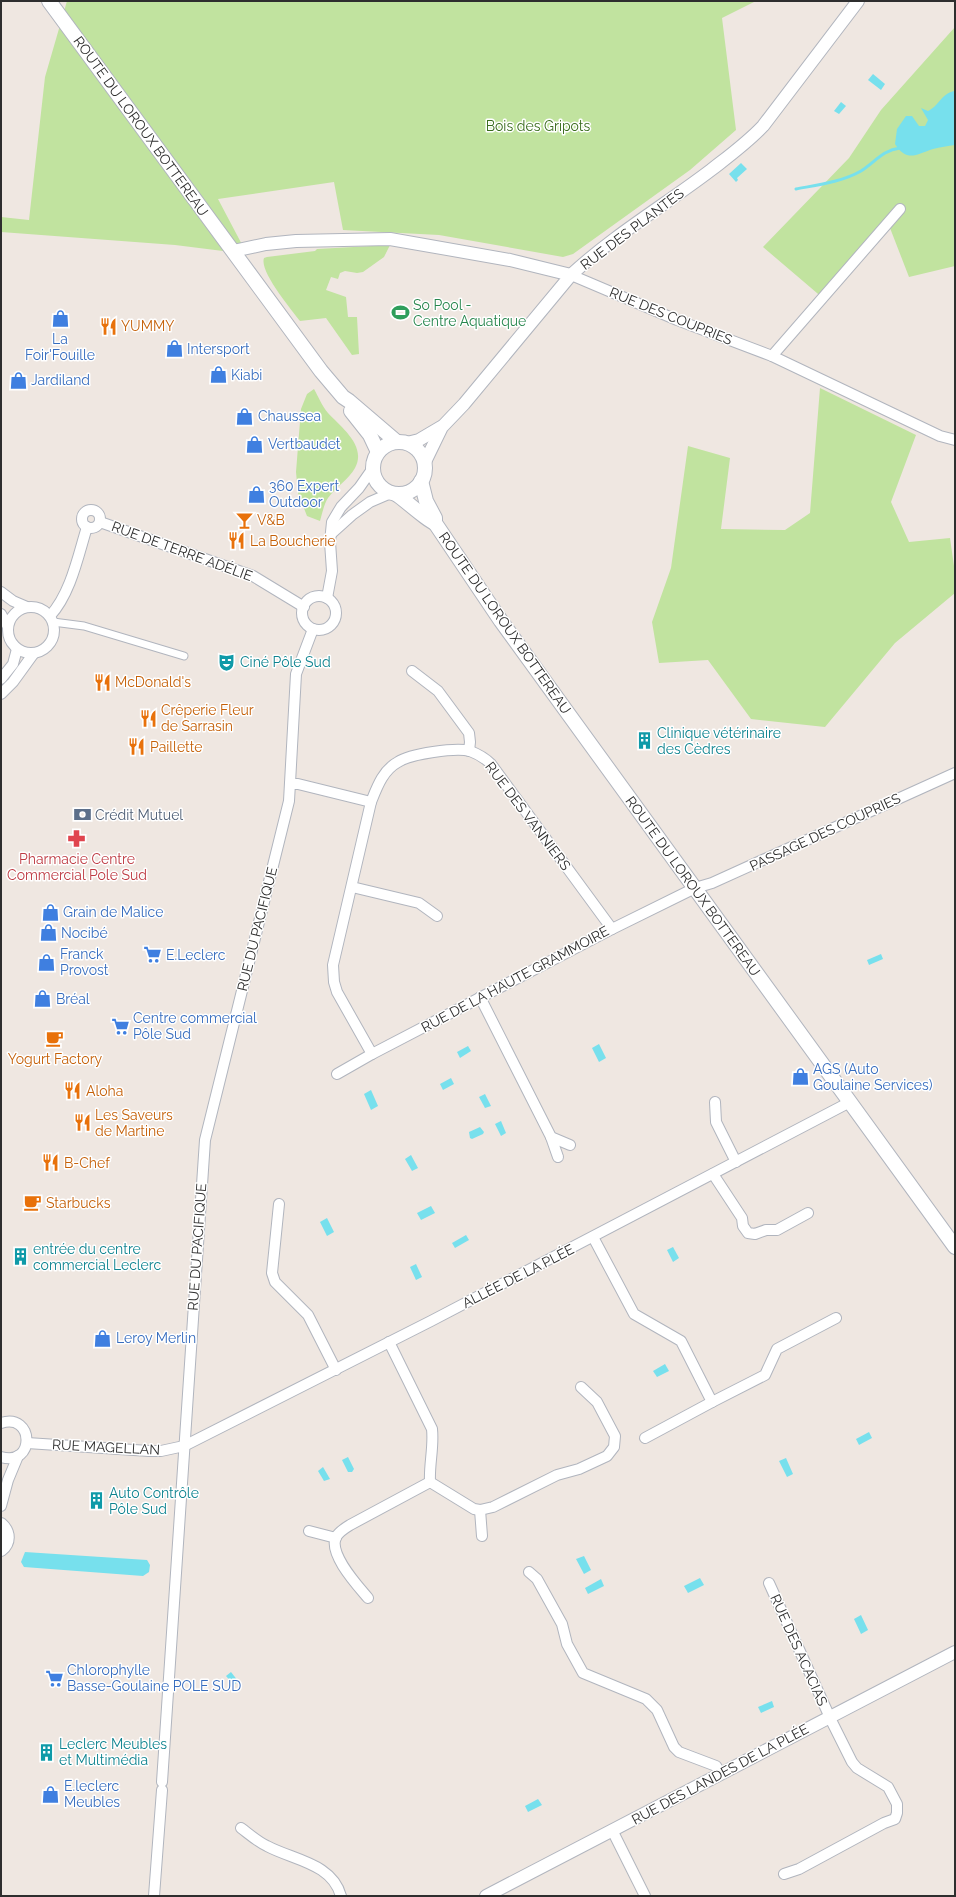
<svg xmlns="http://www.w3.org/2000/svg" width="956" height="1897" font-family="Raleway,sans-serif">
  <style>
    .green { fill: #c1e39f }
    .water { fill: #77e0ed }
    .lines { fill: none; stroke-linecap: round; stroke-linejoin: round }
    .stream { stroke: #77e0ed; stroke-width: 3 }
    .pedestrian-casing { stroke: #b1b5be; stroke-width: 9 }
    .minor-casing { stroke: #b1b5be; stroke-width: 12 }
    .tertiary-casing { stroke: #b1b5be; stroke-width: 14 }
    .secondary-casing { stroke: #b1b5be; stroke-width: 16 }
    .pedestrian { stroke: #fff; stroke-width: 7 }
    .minor { stroke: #fff; stroke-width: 10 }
    .tertiary { stroke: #fff; stroke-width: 12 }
    .secondary { stroke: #fff; stroke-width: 14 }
    .labels { text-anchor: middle; stroke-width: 3; stroke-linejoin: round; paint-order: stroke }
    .street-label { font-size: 14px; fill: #2e2e2e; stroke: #fff }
    .park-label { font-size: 14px; fill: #396c1d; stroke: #fff }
    .leisure-label { font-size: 14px; fill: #27864d; stroke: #fff; text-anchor: start }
    .food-label { font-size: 14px; fill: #c56008; stroke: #fff; text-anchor: start }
    .shop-label { font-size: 14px; fill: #366cbe; stroke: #fff; text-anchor: start }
    .culture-label { font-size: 14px; fill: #0d838f; stroke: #fff; text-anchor: start }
    .service-label { font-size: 14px; fill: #4e5e75; stroke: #fff; text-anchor: start }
    .health-label { font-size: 14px; fill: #be3a42; stroke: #fff }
  </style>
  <rect width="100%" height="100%" fill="#efe7e1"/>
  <g class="green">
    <path d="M 67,1 L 756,1 L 722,18 L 736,130 L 690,170 L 573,254 L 563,257 L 439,235 L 343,230 L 334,182 L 218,199 L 247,254 L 175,245 L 1,232 L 1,217 L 29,220 L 45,77 Z"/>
    <path d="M 955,27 L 955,266 L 909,277 L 890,228 L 824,299 L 763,247 L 849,158 L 881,110 Z"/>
    <path d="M 390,245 L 384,257 L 363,272 L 357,273 L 345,271 L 340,273 L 338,279 L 331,277 L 326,290 L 346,297 L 348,317 L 357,317 L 359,354 L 352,355 L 326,318 L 300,321 C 291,309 259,271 264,258 L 267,257 L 315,251 L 317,249 Z"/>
    <path d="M 820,388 L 916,435 L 891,502 L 909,542 L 950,538 L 955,573 L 955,593 L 895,643 L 825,727 L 751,719 L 708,660 L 659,663 L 652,622 L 671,568 L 688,446 L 730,458 L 721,529 L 785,530 L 810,513 Z"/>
    <path d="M 314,389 C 318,396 322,406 328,413 C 341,427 367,446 355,468 C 349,479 336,487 328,498 C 324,504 322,514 320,521 L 307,516 L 298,493 L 296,472 L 301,409 L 307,394 Z"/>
  </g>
  <g class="water">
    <path d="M 873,74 L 885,84 L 881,90 L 868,80 Z"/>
    <path d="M 954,91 L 955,145 C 948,146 940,147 933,149 C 917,154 907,163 895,144 L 897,129 L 906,116 L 912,116 L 919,126 L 925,126 L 928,120 L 921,108 L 928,111 C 939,106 941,94 954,91 Z"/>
    <path d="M 841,102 L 846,106 L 839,114 L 834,111 Z"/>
    <path d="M 741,163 L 747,169 L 737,178 L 738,180 L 736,182 L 729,174 Z"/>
    <path d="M 881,954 L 883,959 L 869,965 L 867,960 Z"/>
    <path d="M 599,1044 L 606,1058 L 599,1062 L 592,1048 Z"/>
    <path d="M 468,1046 L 471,1051 L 460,1058 L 457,1052 Z"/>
    <path d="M 451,1078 L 454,1084 L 443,1090 L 440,1084 Z"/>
    <path d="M 371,1090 L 378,1106 L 371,1110 L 364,1094 Z"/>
    <path d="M 485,1094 L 491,1106 L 485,1108 L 479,1097 Z"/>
    <path d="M 501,1121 L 506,1133 L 501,1136 L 495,1124 Z"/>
    <path d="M 480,1127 L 484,1132 L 483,1134 L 472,1139 L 470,1138 L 469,1132 Z"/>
    <path d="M 411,1155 L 418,1168 L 412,1171 L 405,1159 Z"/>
    <path d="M 431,1206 L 435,1213 L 421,1220 L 417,1213 Z"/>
    <path d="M 327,1218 L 334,1232 L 327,1236 L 320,1222 Z"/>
    <path d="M 466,1235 L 469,1240 L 455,1248 L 452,1243 Z"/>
    <path d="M 673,1247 L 679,1258 L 673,1262 L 667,1250 Z"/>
    <path d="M 416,1264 L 422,1277 L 416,1280 L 410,1267 Z"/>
    <path d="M 665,1364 L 669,1371 L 657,1377 L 653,1371 Z"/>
    <path d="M 869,1432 L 872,1438 L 859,1445 L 856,1439 Z"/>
    <path d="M 348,1457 L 354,1469 L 352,1472 L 348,1472 L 342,1460 Z"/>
    <path d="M 786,1458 L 793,1474 L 787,1477 L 779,1461 Z"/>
    <path d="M 323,1467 L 330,1479 L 324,1481 L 318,1471 Z"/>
    <path d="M 25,1552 L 147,1560 L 150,1565 L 149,1572 L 143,1576 L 24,1567 L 21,1562 Z"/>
    <path d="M 584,1556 L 591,1570 L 584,1574 L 576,1559 Z"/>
    <path d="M 700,1578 L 704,1585 L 688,1593 L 684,1586 Z"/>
    <path d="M 601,1579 L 604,1586 L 588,1594 L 585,1588 Z"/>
    <path d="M 861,1615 L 868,1630 L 861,1634 L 854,1619 Z"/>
    <path d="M 231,1672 L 238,1681 L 234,1685 L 226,1676 Z"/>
    <path d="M 772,1701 L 774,1707 L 761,1713 L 758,1707 Z"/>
    <path d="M 538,1799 L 542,1805 L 528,1812 L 525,1806 Z"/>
  </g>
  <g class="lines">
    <path class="stream" d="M 796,189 C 817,185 842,182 861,171 C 875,162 883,150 900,148"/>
    <defs>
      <path id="pedestrian" d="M 53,622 L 84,626 L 184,656"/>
      <g id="minor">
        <path d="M 571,275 L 677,320 L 772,356 L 940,436 L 955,440"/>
        <path d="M 772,356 L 900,209"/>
        <circle cx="91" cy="519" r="9"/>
        <path d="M 100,522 L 253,576 L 304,607"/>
        <path d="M 332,533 L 352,515 L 370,502 L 391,493"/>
        <path d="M 1,592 L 13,601 L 27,607"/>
        <circle cx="319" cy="613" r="17"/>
        <path d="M 327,598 L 332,571 L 330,542 L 332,522 L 341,507 L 359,488 L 373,468"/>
        <circle cx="31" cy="630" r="23"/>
        <path d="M 1,614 L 8,627"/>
        <path d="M 50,616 C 71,593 78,556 87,527"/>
        <path d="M 412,671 L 438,691 L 469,733 L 470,742 L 469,751"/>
        <path d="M 1,679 L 13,664 L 17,649"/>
        <path d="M 1,694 L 13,682 L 34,653"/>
        <path d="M 290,784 L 298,784 L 371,802"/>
        <path d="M 352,887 L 419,903 L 437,916"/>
        <path d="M 480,997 L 551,1137 L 570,1145"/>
        <path d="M 372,1054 L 337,992 L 334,982 L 333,965 L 371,802 C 377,787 383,770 398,762 C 410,754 456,747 470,751 C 478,754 485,758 491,764 L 612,929"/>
        <path d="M 337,1074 L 372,1054 L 612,929 L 695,888 L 712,883 L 955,773"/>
        <path d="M 715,1102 L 716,1122 L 736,1162"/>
        <path d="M 551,1137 L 558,1157"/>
        <path d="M 713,1174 L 742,1218 L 743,1226 L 748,1233 L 755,1234 L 766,1230 L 777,1230 L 808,1213"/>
        <path d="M 279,1204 L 272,1273 L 275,1282 L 308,1315 L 336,1370"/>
        <path d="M 593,1237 L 634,1314 L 681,1341 L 712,1402 L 765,1375 L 777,1349 L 836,1318"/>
        <path d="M 389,1342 L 432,1429 C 434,1447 429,1464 430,1482 L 474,1509 L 480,1510 L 493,1507 L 557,1475 L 579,1469 L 607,1456 L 614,1447 L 615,1436 L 597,1402 L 581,1387"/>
        <path d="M 1,1423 C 34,1412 36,1467 1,1457"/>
        <path d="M 645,1438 L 712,1402"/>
        <path d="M 27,1443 L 149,1451 L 161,1451 L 184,1446 L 431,1321 L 850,1102"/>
        <path d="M 1,1506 L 8,1480 L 18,1456"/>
        <path d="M 480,1510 L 482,1536"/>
        <path d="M 309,1531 L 336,1538"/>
        <path d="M 529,1572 L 537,1579 L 562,1624 L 567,1644 L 583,1673 L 646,1699 L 657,1710 L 674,1747 L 679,1752 L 716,1766 L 721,1774"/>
        <path d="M 769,1583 L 832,1722 L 852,1762 L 857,1768 L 888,1787 L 897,1804 L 897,1813 L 895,1819 L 884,1823 L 799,1869 L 784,1874"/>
        <path d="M 368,1598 C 358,1586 328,1554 336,1537 C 339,1532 345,1528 350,1525 L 430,1482"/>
        <path d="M 162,1782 L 205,1140 L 289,801 L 296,674 L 313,629"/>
        <path d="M 241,1828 C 249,1834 258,1842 267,1846 C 293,1860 332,1863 341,1896"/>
        <path d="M 612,1830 L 645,1896"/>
        <path d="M 154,1896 L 162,1790"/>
      </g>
      <g id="tertiary">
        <path d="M 233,251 L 266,244 L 296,241 L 390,239 L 510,260 L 571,275"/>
        <path d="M 407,443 L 419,440 L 441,427"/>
        <path d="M 424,464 L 442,427 L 464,404 L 571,275 C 614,235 665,205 711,170 C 729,156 747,143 763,126 L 858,1"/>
        <path d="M 1,1524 C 10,1532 10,1543 1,1550"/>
        <path d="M 486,1896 L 955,1652"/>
      </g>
      <g id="secondary">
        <path d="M 49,1 L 321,371 L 343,397 L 349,401 L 397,442"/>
        <path d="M 351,411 L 370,435 L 378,452"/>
        <circle cx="399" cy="468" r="26"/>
        <path d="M 421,481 L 426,501 L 435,518 L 435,523 L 501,621 L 955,1247"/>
        <path d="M 396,494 C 404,499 429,522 435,523"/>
      </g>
    </defs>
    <use href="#pedestrian" class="pedestrian-casing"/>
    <use href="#minor" class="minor-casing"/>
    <use href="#tertiary" class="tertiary-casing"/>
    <use href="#secondary" class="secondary-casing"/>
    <use href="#pedestrian" class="pedestrian"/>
    <use href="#minor" class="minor"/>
    <use href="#tertiary" class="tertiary"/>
    <use href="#secondary" class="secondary"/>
  </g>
  <defs>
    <symbol id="stadium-bare" viewBox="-9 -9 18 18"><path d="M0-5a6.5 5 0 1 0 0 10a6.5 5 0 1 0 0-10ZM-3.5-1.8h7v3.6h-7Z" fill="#2e9e5b" stroke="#fff" stroke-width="2.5" paint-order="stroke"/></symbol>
    <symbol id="shop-bare" viewBox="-9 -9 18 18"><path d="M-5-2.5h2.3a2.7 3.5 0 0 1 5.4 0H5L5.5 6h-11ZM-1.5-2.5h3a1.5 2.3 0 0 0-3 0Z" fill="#3f7fe0" stroke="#fff" stroke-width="2.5" paint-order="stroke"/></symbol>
    <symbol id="restaurant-bare" viewBox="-9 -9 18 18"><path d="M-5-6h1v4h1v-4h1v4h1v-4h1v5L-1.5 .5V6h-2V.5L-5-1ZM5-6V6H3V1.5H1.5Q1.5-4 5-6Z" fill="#e8710a" stroke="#fff" stroke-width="2.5" paint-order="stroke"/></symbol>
    <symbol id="bar-bare" viewBox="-9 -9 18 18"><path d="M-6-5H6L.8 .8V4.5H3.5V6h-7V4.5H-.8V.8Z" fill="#e8710a" stroke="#fff" stroke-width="2.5" paint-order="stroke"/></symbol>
    <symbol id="theatre-bare" viewBox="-9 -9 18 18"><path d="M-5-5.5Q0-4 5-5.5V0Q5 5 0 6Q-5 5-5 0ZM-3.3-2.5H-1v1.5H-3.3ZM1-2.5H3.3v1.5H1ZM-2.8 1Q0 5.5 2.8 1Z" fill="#0f9aa8" stroke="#fff" stroke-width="2.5" paint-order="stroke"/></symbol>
    <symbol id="building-bare" viewBox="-9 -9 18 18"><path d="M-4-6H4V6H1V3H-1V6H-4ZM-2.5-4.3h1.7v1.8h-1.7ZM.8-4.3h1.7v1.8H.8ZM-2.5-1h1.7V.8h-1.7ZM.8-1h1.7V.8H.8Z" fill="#0f9aa8" stroke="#fff" stroke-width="2.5" paint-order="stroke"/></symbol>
    <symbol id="bank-bare" viewBox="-9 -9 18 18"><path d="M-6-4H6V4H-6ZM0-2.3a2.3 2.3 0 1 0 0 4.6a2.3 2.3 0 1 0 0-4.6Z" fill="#5c6f8a" stroke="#fff" stroke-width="2.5" paint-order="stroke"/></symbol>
    <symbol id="pharmacy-bare" viewBox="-9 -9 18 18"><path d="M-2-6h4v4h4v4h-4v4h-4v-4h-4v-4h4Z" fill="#e0444e" stroke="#fff" stroke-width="2.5" paint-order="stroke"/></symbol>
    <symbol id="supermarket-bare" viewBox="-9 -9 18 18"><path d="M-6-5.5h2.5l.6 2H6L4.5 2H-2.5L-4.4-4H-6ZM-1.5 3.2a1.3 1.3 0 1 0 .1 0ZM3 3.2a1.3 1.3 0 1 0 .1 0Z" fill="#3f7fe0" stroke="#fff" stroke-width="2.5" paint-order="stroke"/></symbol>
    <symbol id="cafe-bare" viewBox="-9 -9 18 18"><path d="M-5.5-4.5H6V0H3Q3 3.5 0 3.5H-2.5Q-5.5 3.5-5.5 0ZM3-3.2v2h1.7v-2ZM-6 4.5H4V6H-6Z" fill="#e8710a" stroke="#fff" stroke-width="2.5" paint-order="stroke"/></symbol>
  </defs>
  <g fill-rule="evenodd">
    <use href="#stadium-bare" x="388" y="300" width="25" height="25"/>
    <use href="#shop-bare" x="48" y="306" width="25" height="25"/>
    <use href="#restaurant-bare" x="96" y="314" width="25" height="25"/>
    <use href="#shop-bare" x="162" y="336" width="25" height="25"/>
    <use href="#shop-bare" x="206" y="362" width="25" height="25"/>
    <use href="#shop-bare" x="6" y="368" width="25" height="25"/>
    <use href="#shop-bare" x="232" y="404" width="25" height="25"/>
    <use href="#shop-bare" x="242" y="432" width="25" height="25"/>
    <use href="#shop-bare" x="244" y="482" width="25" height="25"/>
    <use href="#bar-bare" x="232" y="508" width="25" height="25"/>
    <use href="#restaurant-bare" x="224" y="528" width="25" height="25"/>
    <use href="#theatre-bare" x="214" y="650" width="25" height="25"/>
    <use href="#restaurant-bare" x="90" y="670" width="25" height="25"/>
    <use href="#restaurant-bare" x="136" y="706" width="25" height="25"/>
    <use href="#building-bare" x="632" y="728" width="25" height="25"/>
    <use href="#restaurant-bare" x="124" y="734" width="25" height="25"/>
    <use href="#bank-bare" x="70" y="802" width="25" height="25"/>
    <use href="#pharmacy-bare" x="64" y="826" width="25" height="25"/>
    <use href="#shop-bare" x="38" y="900" width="25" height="25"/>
    <use href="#shop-bare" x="36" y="920" width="25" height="25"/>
    <use href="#supermarket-bare" x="140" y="942" width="25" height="25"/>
    <use href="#shop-bare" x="34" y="950" width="25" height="25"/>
    <use href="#shop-bare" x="30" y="986" width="25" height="25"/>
    <use href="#supermarket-bare" x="108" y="1014" width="25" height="25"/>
    <use href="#cafe-bare" x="42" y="1026" width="25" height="25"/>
    <use href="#shop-bare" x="788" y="1064" width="25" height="25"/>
    <use href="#restaurant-bare" x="60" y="1078" width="25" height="25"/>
    <use href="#restaurant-bare" x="70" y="1110" width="25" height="25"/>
    <use href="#restaurant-bare" x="38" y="1150" width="25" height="25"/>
    <use href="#cafe-bare" x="20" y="1190" width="25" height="25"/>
    <use href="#building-bare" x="8" y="1244" width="25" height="25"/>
    <use href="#shop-bare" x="90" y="1326" width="25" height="25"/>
    <use href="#building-bare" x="84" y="1488" width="25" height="25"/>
    <use href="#supermarket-bare" x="42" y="1666" width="25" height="25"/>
    <use href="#building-bare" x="34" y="1740" width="25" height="25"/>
    <use href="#shop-bare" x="38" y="1782" width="25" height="25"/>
  </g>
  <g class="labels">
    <g class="street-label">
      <text transform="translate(141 126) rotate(54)" y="5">ROUTE DU LOROUX BOTTEREAU</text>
      <text transform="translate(632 229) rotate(-37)" y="5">RUE DES PLANTES</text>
      <text transform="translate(671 316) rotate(22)" y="5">RUE DES COUPRIES</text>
      <text transform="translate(182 551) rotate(20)" y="5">RUE DE TERRE ADÉLIE</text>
      <text transform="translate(505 623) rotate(55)" y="5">ROUTE DU LOROUX BOTTEREAU</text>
      <text transform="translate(528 816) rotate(53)" y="5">RUE DES VANNIERS</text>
      <text transform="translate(825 832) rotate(-25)" y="5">PASSAGE DES COUPRIES</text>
      <text transform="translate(693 886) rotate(54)" y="5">ROUTE DU LOROUX BOTTEREAU</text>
      <text transform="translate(257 929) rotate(-76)" y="5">RUE DU PACIFIQUE</text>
      <text transform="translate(515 979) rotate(-28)" y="5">RUE DE LA HAUTE GRAMMOIRE</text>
      <text transform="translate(197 1247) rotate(-86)" y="5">RUE DU PACIFIQUE</text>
      <text transform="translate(518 1276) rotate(-27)" y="5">ALLÉE DE LA PLÉE</text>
      <text transform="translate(106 1447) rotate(3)" y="5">RUE MAGELLAN</text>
      <text transform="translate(799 1650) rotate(66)" y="5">RUE DES ACACIAS</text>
      <text transform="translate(720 1774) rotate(-28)" y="5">RUE DES LANDES DE LA PLÉE</text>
    </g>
    <g class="park-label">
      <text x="538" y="131">Bois des Gripots</text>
    </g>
    <g class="leisure-label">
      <text x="413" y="310">So Pool -<tspan x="413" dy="16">Centre Aquatique</tspan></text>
    </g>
    <g class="food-label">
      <text x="121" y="331">YUMMY</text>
      <text x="257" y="525">V&amp;B</text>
      <text x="250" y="546">La Boucherie</text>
      <text x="115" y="687">McDonald's</text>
      <text x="161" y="715">Crêperie Fleur<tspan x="161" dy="16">de Sarrasin</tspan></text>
      <text x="150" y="752">Paillette</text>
      <text x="55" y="1064" text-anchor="middle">Yogurt Factory</text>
      <text x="86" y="1096">Aloha</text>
      <text x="95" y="1120">Les Saveurs<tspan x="95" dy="16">de Martine</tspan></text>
      <text x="64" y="1168">B-Chef</text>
      <text x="46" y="1208">Starbucks</text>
    </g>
    <g class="shop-label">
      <text x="60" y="344" text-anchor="middle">La<tspan x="60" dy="16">Foir'Fouille</tspan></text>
      <text x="187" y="354">Intersport</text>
      <text x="231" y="380">Kiabi</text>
      <text x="31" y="385">Jardiland</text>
      <text x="258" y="421">Chaussea</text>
      <text x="268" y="449">Vertbaudet</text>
      <text x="269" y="491">360 Expert<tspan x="269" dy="16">Outdoor</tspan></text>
      <text x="63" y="917">Grain de Malice</text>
      <text x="61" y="938">Nocibé</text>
      <text x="60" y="959">Franck<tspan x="60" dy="16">Provost</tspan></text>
      <text x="166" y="960">E.Leclerc</text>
      <text x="56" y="1004">Bréal</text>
      <text x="133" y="1023">Centre commercial<tspan x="133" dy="16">Pôle Sud</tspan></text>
      <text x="813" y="1074">AGS (Auto<tspan x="813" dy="16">Goulaine Services)</tspan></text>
      <text x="116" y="1343">Leroy Merlin</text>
      <text x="67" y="1675">Chlorophylle<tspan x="67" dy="16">Basse-Goulaine POLE SUD</tspan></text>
      <text x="64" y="1791">E.leclerc<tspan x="64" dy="16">Meubles</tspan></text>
    </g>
    <g class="culture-label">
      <text x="240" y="667">Ciné Pôle Sud</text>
      <text x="657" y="738">Clinique vétérinaire<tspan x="657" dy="16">des Cèdres</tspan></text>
      <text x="33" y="1254">entrée du centre<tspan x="33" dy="16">commercial Leclerc</tspan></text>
      <text x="109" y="1498">Auto Contrôle<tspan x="109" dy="16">Pôle Sud</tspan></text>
      <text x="59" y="1749">Leclerc Meubles<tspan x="59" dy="16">et Multimédia</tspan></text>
    </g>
    <g class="service-label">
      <text x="95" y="820">Crédit Mutuel</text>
    </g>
    <g class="health-label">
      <text x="77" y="864">Pharmacie Centre<tspan x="77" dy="16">Commercial Pole Sud</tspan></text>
    </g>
  </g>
  <rect width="956" height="1897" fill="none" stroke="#2e2e2e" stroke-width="4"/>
</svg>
